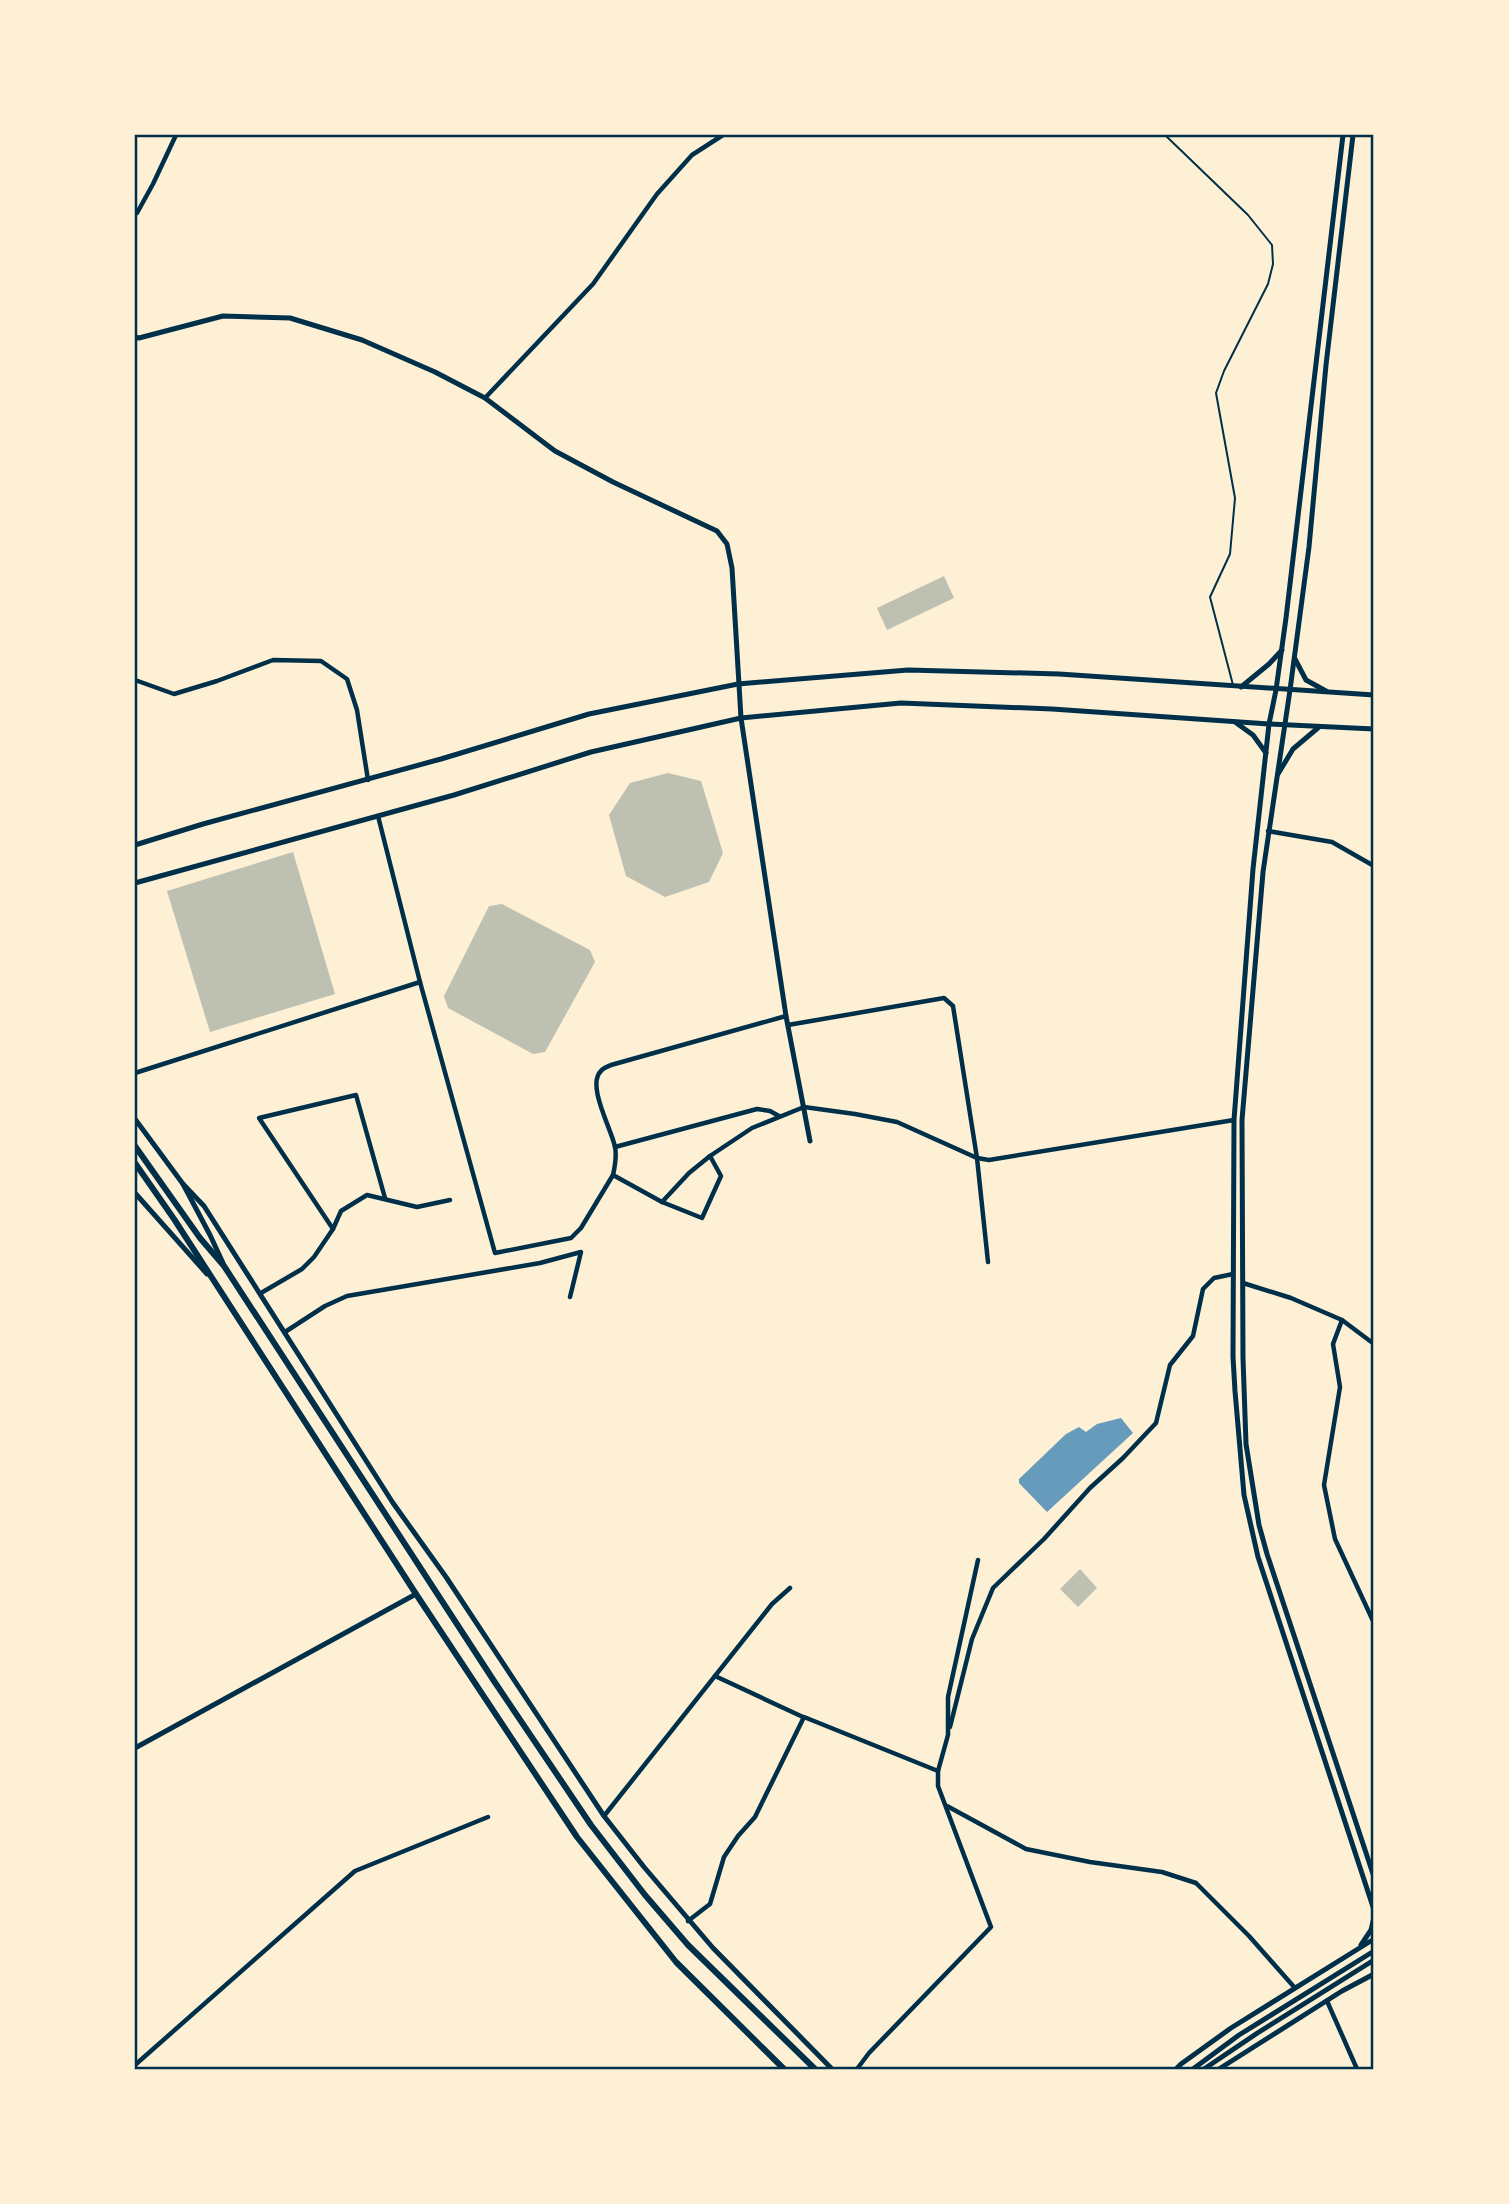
<svg xmlns="http://www.w3.org/2000/svg" width="1509" height="2204" font-family="Quicksand,sans-serif">
  <style>
    .water { fill: #669bbc }
    .building { fill: #bec0b2 }
    .lines { fill: none; stroke-linecap: round; stroke-linejoin: round }
    .service { stroke: #003049; stroke-width: 2 }
    .minor { stroke: #003049; stroke-width: 4.5 }
    .tertiary { stroke: #003049; stroke-width: 5 }
    .secondary { stroke: #003049; stroke-width: 5 }
    .primary { stroke: #003049; stroke-width: 6 }
    .neatline { fill: none; stroke: #003049; stroke-width: 2.5 }
  </style>
  <rect width="100%" height="100%" fill="#fdf0d5"/>
  <path class="water" d="M 1121,1418 L 1133,1433 L 1047,1512 L 1019,1483 L 1019,1479 L 1066,1434 L 1079,1427 L 1086,1432 L 1097,1424 Z"/>
  <g class="building">
    <path d="M 944,576 L 954,598 L 887,630 L 877,608 Z"/>
    <path d="M 668,773 L 701,781 L 723,853 L 709,882 L 665,897 L 626,876 L 609,815 L 630,783 Z"/>
    <path d="M 293,852 L 335,994 L 210,1032 L 167,891 Z"/>
    <path d="M 502,904 L 590,950 L 595,962 L 545,1052 L 533,1054 L 448,1008 L 444,996 L 489,906 Z"/>
    <path d="M 1080,1569 L 1097,1588 L 1078,1607 L 1060,1589 Z"/>
  </g>
  <g class="lines">
    <path class="service" d="M 1165,135 L 1248,215 L 1272,245 L 1273,264 L 1268,284 L 1224,371 L 1216,393 L 1235,498 L 1230,554 L 1210,597 L 1233,685"/>
    <g class="minor">
      <path d="M 135,212 L 137,213 L 153,184 L 176,135"/>
      <path d="M 485,398 L 593,284 L 657,194 L 692,155 L 723,135"/>
      <path d="M 135,680 L 174,694 L 217,681 L 273,660 L 321,661 L 347,679 L 357,710 L 368,780"/>
      <path d="M 378,816 L 420,982 L 495,1253 L 571,1238 L 581,1228 L 613,1175 L 662,1202 L 702,1218 L 721,1176 L 710,1156"/>
      <path d="M 1268,831 L 1332,842 L 1374,866"/>
      <path d="M 788,1025 L 944,998 L 953,1006 L 977,1158 L 988,1262"/>
      <path d="M 135,1073 L 420,982"/>
      <path d="M 615,1147 L 757,1109 L 770,1111 L 779,1116"/>
      <path d="M 613,1175 C 615,1166 617,1156 615,1147 C 612,1130 586,1085 601,1071 C 603,1068 607,1067 611,1065 L 786,1016"/>
      <path d="M 662,1202 L 689,1173 L 710,1156 L 752,1128 L 804,1107 L 855,1114 L 897,1122 L 977,1158 L 989,1160 L 1234,1120"/>
      <path d="M 333,1229 L 259,1118 L 356,1095 L 385,1198"/>
      <path d="M 1243,1283 L 1291,1298 L 1342,1320 L 1374,1344"/>
      <path d="M 261,1293 L 302,1269 L 314,1257 L 333,1229 L 341,1211 L 367,1195 L 417,1207 L 450,1200"/>
      <path d="M 1342,1320 L 1333,1344 L 1340,1387 L 1324,1485 L 1335,1539 L 1374,1623"/>
      <path d="M 285,1332 L 325,1306 L 347,1296 L 540,1263 L 581,1252 L 570,1297"/>
      <path d="M 715,1676 L 803,1717"/>
      <path d="M 950,1727 L 972,1639 L 993,1588 L 1044,1539 L 1090,1488 L 1123,1458 L 1156,1423 L 1170,1365 L 1193,1336 L 1203,1289 L 1214,1278 L 1233,1274"/>
      <path d="M 947,1806 L 1026,1849 L 1090,1862 L 1162,1872 L 1196,1883 L 1249,1936 L 1295,1988"/>
      <path d="M 604,1816 L 772,1604 L 790,1588"/>
      <path d="M 688,1921 L 710,1904 L 724,1857 L 738,1836 L 755,1817 L 804,1717 L 938,1771"/>
      <path d="M 1327,2001 L 1357,2069"/>
      <path d="M 135,2065 L 355,1871 L 488,1817"/>
      <path d="M 857,2069 L 869,2053 L 991,1927 L 938,1786 L 938,1771 L 948,1735 L 948,1697 L 978,1560"/>
    </g>
    <g class="tertiary">
      <path d="M 1343,135 L 1286,618 L 1276,690 L 1269,724 L 1253,869 L 1234,1120 L 1233,1357 L 1235,1391 L 1244,1495 L 1258,1557 L 1374,1910"/>
      <path d="M 1353,135 L 1326,365 L 1309,547 L 1290,690 L 1263,872 L 1242,1120 L 1243,1358 L 1246,1444 L 1259,1525 L 1267,1554 L 1374,1877"/>
      <path d="M 135,337 L 139,338 L 223,316 L 290,318 L 362,340 L 435,372 L 485,398 L 555,451 L 613,482 L 717,531 L 727,544 L 732,568 L 741,718 L 786,1016 L 810,1141"/>
      <path d="M 1295,659 L 1306,680 L 1326,691"/>
      <path d="M 1235,722 L 1253,735 L 1266,753"/>
      <path d="M 135,1119 L 183,1184 L 210,1235 L 223,1263"/>
      <path d="M 183,1184 L 204,1206 L 393,1503 L 446,1577 L 604,1816 L 644,1867 L 713,1948 L 832,2069"/>
      <path d="M 135,1193 L 207,1274"/>
      <path d="M 135,1748 L 416,1594"/>
    </g>
    <g class="secondary">
      <path d="M 1241,687 L 1269,664 L 1282,650"/>
      <path d="M 1278,774 L 1293,749 L 1319,727"/>
      <path d="M 135,845 L 203,824 L 441,759 L 589,714 L 738,684 L 908,670 L 1059,674 L 1374,695"/>
      <path d="M 135,883 L 454,795 L 591,752 L 741,718 L 901,703 L 1052,709 L 1269,724 L 1374,729"/>
      <path d="M 1361,1945 L 1371,1930 L 1374,1917"/>
      <path d="M 1176,2069 L 1181,2064 L 1231,2028 L 1374,1939"/>
      <path d="M 1193,2069 L 1239,2035 L 1374,1951"/>
      <path d="M 1204,2069 L 1259,2032 L 1374,1960"/>
      <path d="M 1219,2069 L 1342,1991 L 1374,1974"/>
    </g>
    <g class="primary">
      <path d="M 135,1146 L 200,1238 L 224,1266 L 494,1681 L 591,1825 L 645,1895 L 688,1945 L 815,2069"/>
      <path d="M 135,1163 L 174,1219 L 416,1594 L 577,1837 L 676,1962 L 784,2069"/>
    </g>
  </g>
  <rect width="1509" height="2204" fill="none" stroke="#fdf0d5" stroke-width="273"/>
  <rect x="136" y="136" width="1236" height="1932" class="neatline"/>
</svg>
